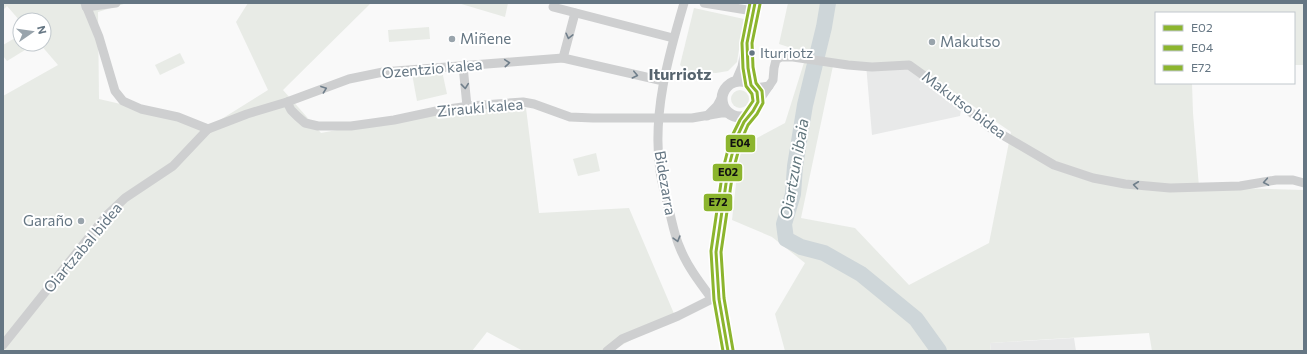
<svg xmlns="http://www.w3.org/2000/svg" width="1307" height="354" font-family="Commissioner,sans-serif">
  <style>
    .built { fill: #e8e9e9 }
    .green { fill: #e8ebe6; fill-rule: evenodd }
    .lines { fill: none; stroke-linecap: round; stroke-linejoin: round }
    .river { stroke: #ced6d9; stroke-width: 16 }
    .minor { stroke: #cecfd0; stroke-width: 9 }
    .tertiary { stroke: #cecfd0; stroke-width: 11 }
    .bus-1-casing { stroke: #fff; stroke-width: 6 }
    .bus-2-casing { stroke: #fff; stroke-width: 6 }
    .bus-3-casing { stroke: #fff; stroke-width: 6 }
    .bus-1 { stroke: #8cb52e; stroke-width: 3 }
    .bus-2 { stroke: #8cb52e; stroke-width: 3 }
    .bus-3 { stroke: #8cb52e; stroke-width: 3 }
    .oneway { stroke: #707f8b }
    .poi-dot { fill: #99a4ac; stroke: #fff; stroke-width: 1.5 }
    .bus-dot { fill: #657683; stroke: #fff; stroke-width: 1.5 }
    .labels { text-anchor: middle; stroke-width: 4; stroke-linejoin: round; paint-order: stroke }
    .bus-label { font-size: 14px; fill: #657683; stroke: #fff; text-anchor: start }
    .poi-label { font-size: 15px; fill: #657683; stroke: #fff; text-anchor: start }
    .street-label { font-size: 15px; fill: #657683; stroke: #fff }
    .neighbourhood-label { font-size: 16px; font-weight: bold; fill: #57646e; stroke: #fff }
    .water-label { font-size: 16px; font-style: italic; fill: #60757c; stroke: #fff }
    .line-badge { stroke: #fff; stroke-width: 1.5 }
    .pale-badge-label { font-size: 11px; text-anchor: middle; font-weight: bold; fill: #111 }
  </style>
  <rect width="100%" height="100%" fill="#f9f9f9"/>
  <g class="built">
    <path d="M 866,64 L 912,64 L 963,98 L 960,116 L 872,135 Z"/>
    <path d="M 1074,338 L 1076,351 L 991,351 L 990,343 Z"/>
  </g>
  <g class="green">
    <path d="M 3,3 L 127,3 L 98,12 L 99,99 L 212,125 L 268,90 L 236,22 L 248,3 L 371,3 L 283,90 L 321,133 L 422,114 L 526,108 L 539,213 L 629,208 L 675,316 L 611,351 L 523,351 L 487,332 L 472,351 L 3,351 L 3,96 L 58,65 L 40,44 L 44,44 L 44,20 L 20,20 L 20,21 L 7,6 L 3,10 Z"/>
    <path d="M 458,3 L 508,3 L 505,17 Z"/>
    <path d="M 788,3 L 1304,3 L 1304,65 L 1294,65 L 1294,13 L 1156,13 L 1156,83 L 1192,83 L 1193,113 L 1199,187 L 1304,190 L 1304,351 L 1152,351 L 1149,333 L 990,343 L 991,351 L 785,351 L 775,314 L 805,263 L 772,237 L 732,220 L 740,147 L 785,123 L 807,53 L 779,44 ZM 834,61 L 866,64 L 912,64 L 1011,132 L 989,243 L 909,285 L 855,228 L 801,218 Z"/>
    <path d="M 694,8 L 744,19 L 737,62 L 728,71 L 716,73 L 687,71 L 680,65 Z"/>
    <path d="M 429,27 L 430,39 L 389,42 L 388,30 Z"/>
    <path d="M 15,38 L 25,50 L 7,61 L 3,56 L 3,45 Z"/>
    <path d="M 180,53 L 185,63 L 160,75 L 155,65 Z"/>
    <path d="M 442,71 L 447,94 L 417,101 L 412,74 Z"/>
    <circle cx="740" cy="99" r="9"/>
    <path d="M 596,153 L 600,171 L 578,176 L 573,159 Z"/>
  </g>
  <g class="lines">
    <path class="river" d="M 828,3 L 824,27 L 805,105 L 795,166 L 793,194 L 784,224 L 786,239 L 801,247 L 824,253 L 861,274 L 916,319 L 939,351"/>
    <g class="minor">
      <path d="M 85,3 L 99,37 L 115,91 L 123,101 L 141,109 L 178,117 L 208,129"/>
      <path d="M 684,3 C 668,57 652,114 660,171 C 662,183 665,195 668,206 C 672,220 674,235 680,248 C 687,266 700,283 712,299 L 719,299"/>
      <path d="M 704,3 L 753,11"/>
      <path d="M 86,7 L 116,3"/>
      <path d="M 553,7 L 673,38"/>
      <path d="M 563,58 L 575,13"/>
      <path d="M 463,66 L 467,106"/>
      <path d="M 754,88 L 769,86"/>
      <path d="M 287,102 L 291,110 L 297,116 L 305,123 L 318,126 L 351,126 L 394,120 L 441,110 L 470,106 L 523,102 L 534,104 L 570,117 L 593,118 L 692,118 L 721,113 L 729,113"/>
      <path d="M 758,102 L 773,80 L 774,68 L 776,60 L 781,57 L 793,57 L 848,65 L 872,67 L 909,65 L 937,85 L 989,127 L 1054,165 L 1093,178 L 1125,184 L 1170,188 L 1240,186 L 1276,180 L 1293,180 L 1304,183"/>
      <path d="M 707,116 L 717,106 L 722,97"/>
      <path d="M 3,345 L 106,216 L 125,198 L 173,166 L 208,129 L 247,114 L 287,102 L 349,79 L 383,72 L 563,58 L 659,80 L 664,80"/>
      <path d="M 607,351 L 622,339 L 678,316 L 712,299"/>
    </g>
    <g class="tertiary">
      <path d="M 737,81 L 743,67 L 755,3"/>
      <circle cx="740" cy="99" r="18"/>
      <path d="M 728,351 L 719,299 L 716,252 L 728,170 L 732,153 L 736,139 L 749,115"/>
    </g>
    <defs>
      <path id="bus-1" d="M 728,351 L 719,299 L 716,252 L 728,170 L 736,139 L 744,122 L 753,111 L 758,102 L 757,92 L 751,85 L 748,68 L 747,43 L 755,3"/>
      <path id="bus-2" d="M 733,350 L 724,298 L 721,252 L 733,171 L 741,141 L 748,125 L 757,114 L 763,103 L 762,91 L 756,83 L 753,67 L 752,43 L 760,4"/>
      <path id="bus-3" d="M 723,351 L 714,300 L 711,251 L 723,169 L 731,138 L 740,120 L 753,101 L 752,94 L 746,86 L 743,68 L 742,43 L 750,3"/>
    </defs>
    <use href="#bus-1" class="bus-1-casing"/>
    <use href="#bus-2" class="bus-2-casing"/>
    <use href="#bus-3" class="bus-3-casing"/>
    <use href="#bus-1" class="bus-1"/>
    <use href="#bus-2" class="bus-2"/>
    <use href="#bus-3" class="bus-3"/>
  </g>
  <defs><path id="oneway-chevron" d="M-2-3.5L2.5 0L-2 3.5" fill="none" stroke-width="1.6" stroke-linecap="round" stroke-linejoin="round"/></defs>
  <g class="oneway">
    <use href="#oneway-chevron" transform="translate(569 36) rotate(104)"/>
    <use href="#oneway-chevron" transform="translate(507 63) rotate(-5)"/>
    <use href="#oneway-chevron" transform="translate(635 75) rotate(13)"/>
    <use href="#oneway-chevron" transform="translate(465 86) rotate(84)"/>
    <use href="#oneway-chevron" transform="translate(324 89) rotate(-20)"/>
    <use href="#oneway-chevron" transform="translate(1266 182) rotate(170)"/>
    <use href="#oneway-chevron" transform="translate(1136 185) rotate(-173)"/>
    <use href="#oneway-chevron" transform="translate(677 239) rotate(74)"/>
  </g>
  <g class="poi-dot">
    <circle cx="452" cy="39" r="4"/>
    <circle cx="932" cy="42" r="4"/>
    <circle cx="81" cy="221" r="4"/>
  </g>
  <circle class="bus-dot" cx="752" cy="53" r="3.5"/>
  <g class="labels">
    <g class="bus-label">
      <text x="760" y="58">Iturriotz</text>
    </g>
    <g class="poi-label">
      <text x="460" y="44">Miñene</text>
      <text x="940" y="47">Makutso</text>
      <text x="73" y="226" text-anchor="end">Garaño</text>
    </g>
    <g class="street-label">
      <text transform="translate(432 69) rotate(-5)" y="5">Ozentzio kalea</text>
      <text transform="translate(964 105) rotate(37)" y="5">Makutso bidea</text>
      <text transform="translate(480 108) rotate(-5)" y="5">Zirauki kalea</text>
      <text transform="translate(665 183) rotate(80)" y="5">Bidezarra</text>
      <text transform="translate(83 248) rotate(-50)" y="5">Oiartzabal bidea</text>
    </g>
    <g class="neighbourhood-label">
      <text x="680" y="80">Iturriotz</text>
    </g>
    <g class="water-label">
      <text transform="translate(794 169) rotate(-80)" y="6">Oiartzun ibaia</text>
    </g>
  </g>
  <g class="line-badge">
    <rect x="725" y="134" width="31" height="19" rx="4" fill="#8cb52e"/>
    <rect x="712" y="163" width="31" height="19" rx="4" fill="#8cb52e"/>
    <rect x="703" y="193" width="30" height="19" rx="4" fill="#8cb52e"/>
  </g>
  <g class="pale-badge-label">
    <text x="740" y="147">E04</text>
    <text x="728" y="176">E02</text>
    <text x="718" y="206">E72</text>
  </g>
  <rect width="1307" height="354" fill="none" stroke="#657683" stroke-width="8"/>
  <rect x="1155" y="12" width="140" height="72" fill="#ffffff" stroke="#c1c8cd"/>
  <rect x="1163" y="25" width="20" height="6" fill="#8cb52e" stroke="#c1c8cd"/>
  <text x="1191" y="32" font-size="12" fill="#657683">E02</text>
  <rect x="1163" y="45" width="20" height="6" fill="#8cb52e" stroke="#c1c8cd"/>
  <text x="1191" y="52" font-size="12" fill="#657683">E04</text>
  <rect x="1163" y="65" width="20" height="6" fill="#8cb52e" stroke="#c1c8cd"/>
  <text x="1191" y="72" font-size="12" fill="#657683">E72</text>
  <g transform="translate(32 32) rotate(77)"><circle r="19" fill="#ffffff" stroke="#c1c8cd"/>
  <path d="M0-3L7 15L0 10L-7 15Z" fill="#99a4ac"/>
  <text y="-6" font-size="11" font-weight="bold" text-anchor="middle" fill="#657683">N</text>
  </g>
</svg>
